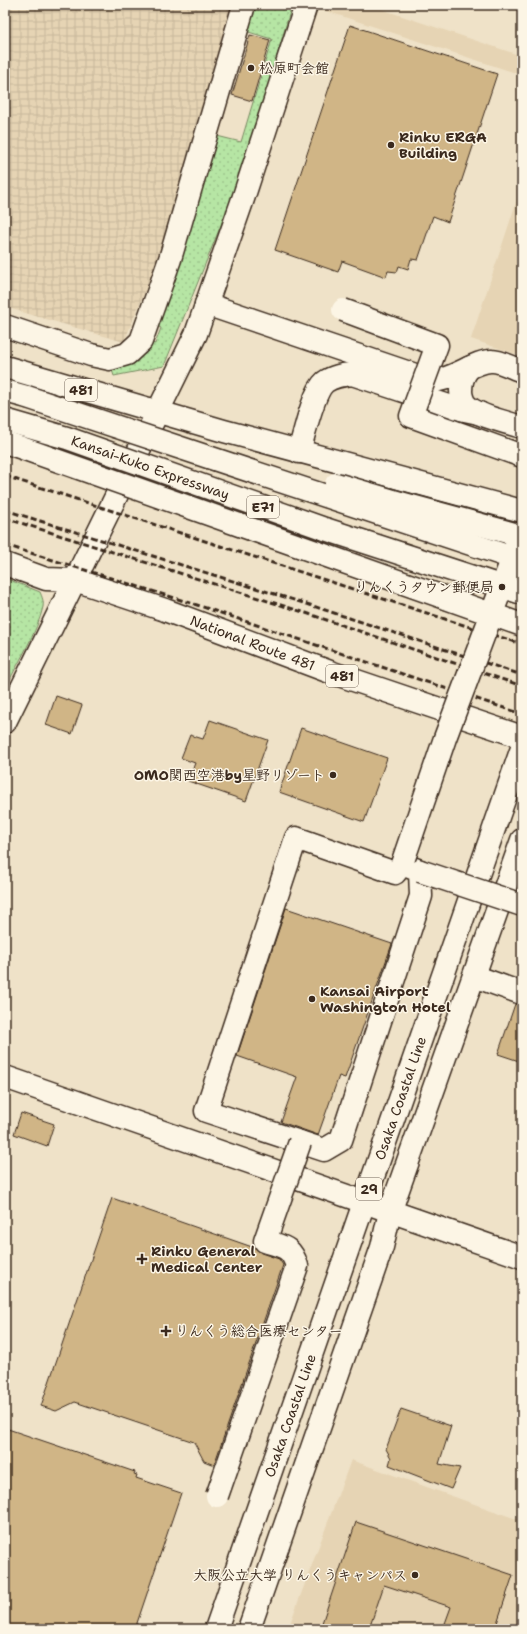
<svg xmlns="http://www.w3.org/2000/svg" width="527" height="1634" font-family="'Shantell Sans','Klee One',sans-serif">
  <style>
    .built { fill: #e6d4b4 }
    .industrial { fill: url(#industrial-grid) }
    .park { fill: url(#park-dots); stroke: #788861 }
    .building { fill: #d0b586; stroke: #3b2a1e }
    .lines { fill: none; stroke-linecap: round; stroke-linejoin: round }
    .minor-casing { stroke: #3b2a1e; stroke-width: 25 }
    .major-casing { stroke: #3b2a1e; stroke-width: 25 }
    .highway-casing { stroke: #3b2a1e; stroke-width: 25 }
    .minor { stroke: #fcf5e5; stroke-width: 22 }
    .major { stroke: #fcf5e5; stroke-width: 22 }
    .highway { stroke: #fcf5e5; stroke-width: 22 }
    .rail { stroke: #3b2a1e; stroke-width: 3; stroke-dasharray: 6 3; stroke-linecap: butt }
    .minor-bridge-casing { stroke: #3b2a1e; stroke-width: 25; stroke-linecap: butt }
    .highway-bridge-casing { stroke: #3b2a1e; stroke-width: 25; stroke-linecap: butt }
    .minor-bridge { stroke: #fcf5e5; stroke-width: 22 }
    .highway-bridge { stroke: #fcf5e5; stroke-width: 22 }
    .poi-dot { fill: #3b2a1e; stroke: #fcf5e5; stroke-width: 1.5 }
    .labels { text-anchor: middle; stroke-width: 3; stroke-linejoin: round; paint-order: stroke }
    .shield { fill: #fcf5e5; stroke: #75675a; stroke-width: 1 }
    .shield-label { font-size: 13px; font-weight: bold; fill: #3b2a1e }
    .poi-label { font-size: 14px; font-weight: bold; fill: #3b2a1e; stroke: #fcf5e5; text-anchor: start }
    .street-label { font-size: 14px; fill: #3b2a1e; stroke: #fcf5e5 }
  </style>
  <defs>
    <pattern id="industrial-grid" width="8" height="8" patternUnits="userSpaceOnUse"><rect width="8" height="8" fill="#e6d4b4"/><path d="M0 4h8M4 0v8" fill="none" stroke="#c6b69a"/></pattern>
    <pattern id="park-dots" width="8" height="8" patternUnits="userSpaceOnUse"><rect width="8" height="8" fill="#b6e5a4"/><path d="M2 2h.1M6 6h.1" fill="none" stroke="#9dc58d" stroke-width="1.8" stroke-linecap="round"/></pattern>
  </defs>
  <rect width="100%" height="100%" fill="#efe2c8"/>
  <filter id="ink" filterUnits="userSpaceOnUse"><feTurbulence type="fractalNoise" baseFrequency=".025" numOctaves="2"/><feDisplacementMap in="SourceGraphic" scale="8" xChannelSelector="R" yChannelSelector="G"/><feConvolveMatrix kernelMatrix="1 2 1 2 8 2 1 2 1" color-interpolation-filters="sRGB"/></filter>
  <g filter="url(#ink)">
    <g class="built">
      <path d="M 325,5 L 369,5 L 522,56 L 522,75 L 323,10 Z"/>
      <path d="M 522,185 L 522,356 L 471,339 Z"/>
      <path d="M 351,1460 L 522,1521 L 522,1629 L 288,1629 Z"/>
    </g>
    <path class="industrial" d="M 5,5 L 233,5 L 161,252 L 124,342 L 5,307 Z"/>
    <g class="park">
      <path d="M 253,5 L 292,5 L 242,173 L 164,366 L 114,376 L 111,367 L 133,360 L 137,362 L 148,342 L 155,344 L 161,328 L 155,325 L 213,135 L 241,142 L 272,39 L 245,31 Z"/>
      <path d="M 5,578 L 40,592 C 42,597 44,601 43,607 C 38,631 16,666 5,689 L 5,629 L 8,620 L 5,607 Z"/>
    </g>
    <g class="building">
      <path d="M 350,25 L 497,74 L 448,222 L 433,216 L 418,260 L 411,259 L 408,269 L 399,266 L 397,272 L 388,271 L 386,277 L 342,261 L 338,272 L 275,250 Z"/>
      <path d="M 250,35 L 270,40 L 252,101 L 232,95 Z"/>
      <path d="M 56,696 L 82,705 L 72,734 L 46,725 Z"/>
      <path d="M 210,720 L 268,740 L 246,801 L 188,781 L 195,763 L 181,758 L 190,735 L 203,739 Z"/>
      <path d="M 301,728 L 387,758 L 364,822 L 279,792 Z"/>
      <path d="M 286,908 L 392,944 L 345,1078 L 339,1076 L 318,1135 L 281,1122 L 297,1077 L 237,1056 Z"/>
      <path d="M 515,1004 L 522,1005 L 522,1062 L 498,1054 Z"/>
      <path d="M 21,1113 L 54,1124 L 47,1146 L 14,1134 Z"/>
      <path d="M 112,1198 L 255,1248 L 261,1253 L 279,1259 L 283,1265 L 214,1465 L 204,1461 L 194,1442 L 75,1402 L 56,1411 L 41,1406 Z"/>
      <path d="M 401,1409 L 451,1426 L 439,1464 L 460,1468 L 451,1489 L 389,1465 L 391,1458 L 386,1449 Z"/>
      <path d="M 5,1428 L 135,1472 L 134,1474 L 137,1475 L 136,1478 L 181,1493 L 135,1629 L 18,1629 L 5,1625 Z"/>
      <path d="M 356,1522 L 513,1575 L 495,1629 L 443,1629 L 451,1607 L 384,1585 L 369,1629 L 320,1629 Z"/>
    </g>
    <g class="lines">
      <defs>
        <g id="minor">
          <path d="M 206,304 L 433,381 C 453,380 476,360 492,361 C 501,361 513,368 522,371"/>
          <path d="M 5,326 L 91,355 L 110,359 L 127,354 L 141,341 L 170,259 L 244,5"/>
          <path d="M 469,368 C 463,376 461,381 461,391 C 461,395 463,402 466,405 C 477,416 503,421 518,426 L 522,426"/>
          <path d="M 299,452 C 304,435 313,392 325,382 C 333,376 342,375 352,374 L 455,408 L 479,413"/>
          <path d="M 5,722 L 196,334 L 243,199 L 306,5"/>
          <path d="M 296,838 L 395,873 L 402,864 L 420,871 L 421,896 L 341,1140 L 324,1150 L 206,1111 Z"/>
          <path d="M 474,976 L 521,993"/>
          <path d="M 5,1077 L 522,1257"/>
        </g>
        <g id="major">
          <path id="s1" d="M 216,1629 L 522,748"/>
          <path d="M 249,1629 L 382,1247 L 390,1212 L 522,840"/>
        </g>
        <g id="highway">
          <path d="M 5,367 L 224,431 L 522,511"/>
          <path d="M 5,391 L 27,397"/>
          <path id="s2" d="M 5,564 L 46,579 L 75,580 L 165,610 L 330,672 L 522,737"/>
        </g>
      </defs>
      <use href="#minor" class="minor-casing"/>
      <use href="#major" class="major-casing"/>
      <use href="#highway" class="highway-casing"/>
      <use href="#minor" class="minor"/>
      <use href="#major" class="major"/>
      <use href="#highway" class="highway"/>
      <g class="rail">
        <path d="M 5,476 L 522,644"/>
        <path d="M 5,510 L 310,605 L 522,675"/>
        <path d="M 5,518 L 306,613 L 522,686"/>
        <path d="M 5,545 L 197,605 L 522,714"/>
      </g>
      <defs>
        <g id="minor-bridge">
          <path d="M 343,310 L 437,345 L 411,416 L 522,456"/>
          <path d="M 402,864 L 445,738 L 522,533"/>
          <path d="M 420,871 L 522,905"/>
          <path d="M 217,1496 L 297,1266 C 291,1246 283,1247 265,1241 L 300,1142"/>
        </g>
        <g id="highway-bridge">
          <path d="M 27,397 L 522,561"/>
          <path id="s3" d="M 5,420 L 67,438 L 325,529 L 522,593"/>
          <path d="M 5,442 L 522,625"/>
          <path d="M 336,484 L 397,502 L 522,536"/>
        </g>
      </defs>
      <use href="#minor-bridge" class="minor-bridge-casing"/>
      <use href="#highway-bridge" class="highway-bridge-casing"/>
      <use href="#minor-bridge" class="minor-bridge"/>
      <use href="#highway-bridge" class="highway-bridge"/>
    </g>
  </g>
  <g class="poi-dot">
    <circle cx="251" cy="68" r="4"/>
    <circle cx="391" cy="145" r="4"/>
    <circle cx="502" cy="587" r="4"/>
    <circle cx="333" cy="775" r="4"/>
    <circle cx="312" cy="999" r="4"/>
    <path d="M140 1253h4v4h4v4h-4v4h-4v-4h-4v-4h4z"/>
    <path d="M164 1325h4v4h4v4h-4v4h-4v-4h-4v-4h4z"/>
    <circle cx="415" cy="1575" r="4"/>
  </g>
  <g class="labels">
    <g class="shield">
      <rect x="65" y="379" width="32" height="22" rx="3"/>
      <rect x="247" y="496" width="32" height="22" rx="3"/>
      <rect x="326" y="665" width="32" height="22" rx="3"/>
      <rect x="356" y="1178" width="26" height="22" rx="3"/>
    </g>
    <g class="shield-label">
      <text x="81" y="395">481</text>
      <text x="263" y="512">E71</text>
      <text x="342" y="681">481</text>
      <text x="369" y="1194">29</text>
    </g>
    <g class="poi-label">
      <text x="259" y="73">松原町会館</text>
      <text x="399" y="142">Rinku ERGA<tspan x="399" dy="16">Building</tspan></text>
      <text x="494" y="592" text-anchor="end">りんくうタウン郵便局</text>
      <text x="325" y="780" text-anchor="end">OMO関西空港by星野リゾート</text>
      <text x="320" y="996">Kansai Airport<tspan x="320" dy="16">Washington Hotel</tspan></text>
      <text x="151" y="1256">Rinku General<tspan x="151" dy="16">Medical Center</tspan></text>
      <text x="175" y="1336">りんくう総合医療センター</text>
      <text x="407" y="1580" text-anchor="end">大阪公立大学 りんくうキャンパス</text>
    </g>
    <g class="street-label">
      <text dy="5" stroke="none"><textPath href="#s3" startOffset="153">Kansai-Kuko Expressway</textPath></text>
      <text dy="5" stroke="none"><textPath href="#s2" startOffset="261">National Route 481</textPath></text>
      <text dy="5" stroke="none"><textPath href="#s1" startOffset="562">Osaka Coastal Line</textPath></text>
      <text dy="5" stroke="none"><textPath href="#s1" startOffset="226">Osaka Coastal Line</textPath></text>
    </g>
  </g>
  <rect width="527" height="1634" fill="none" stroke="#fcf5e5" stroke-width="20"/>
  <rect x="10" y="10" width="507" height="1614" fill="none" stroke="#3b2a1e" stroke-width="1.5" filter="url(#ink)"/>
</svg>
